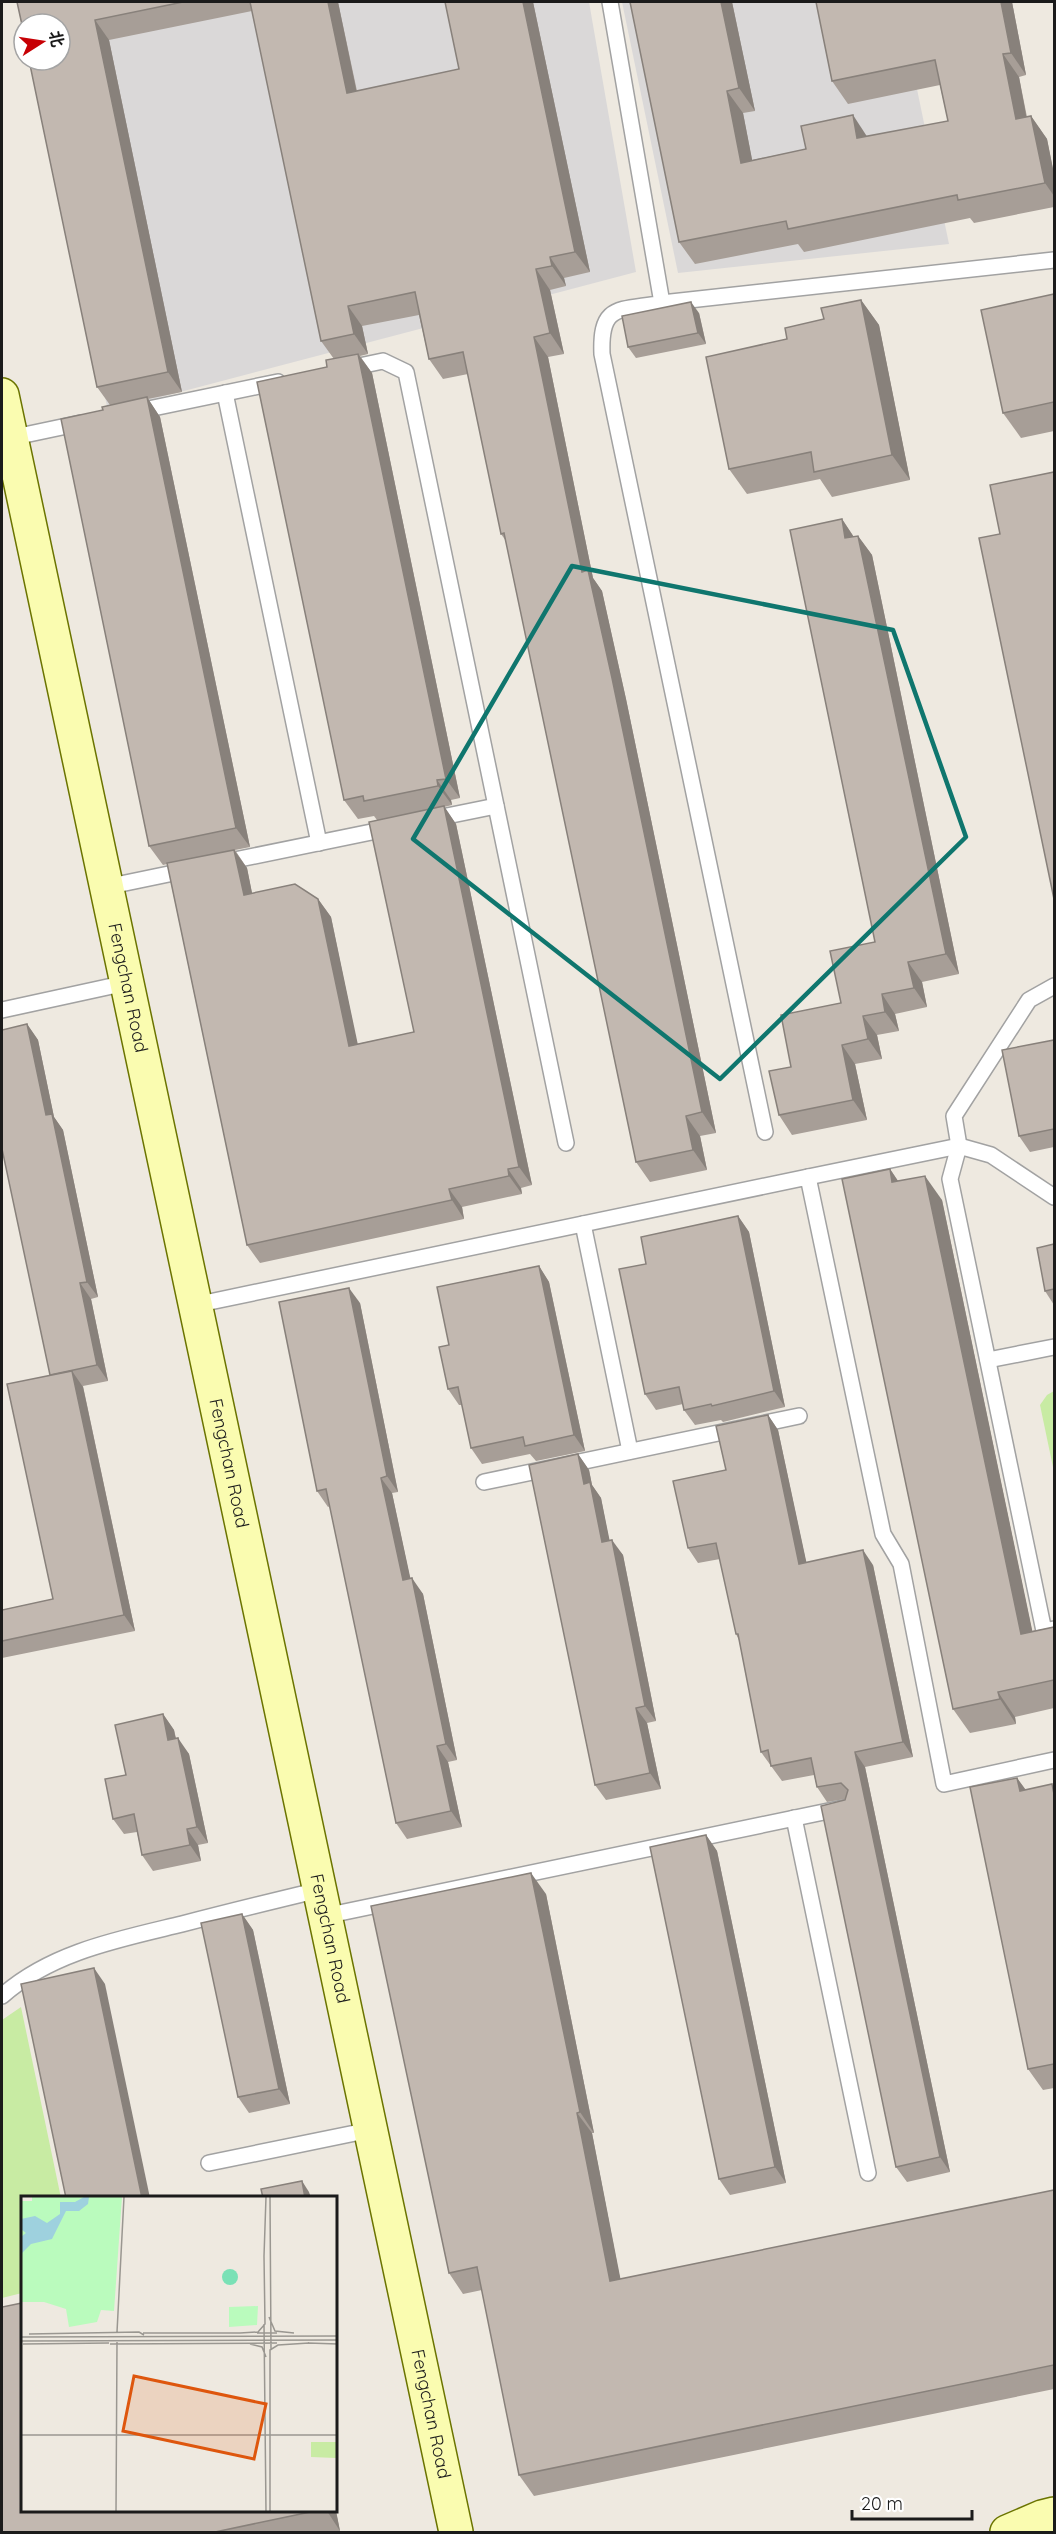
<svg xmlns="http://www.w3.org/2000/svg" width="1056" height="2534" font-family="Quicksand,'Noto Sans SC',sans-serif">
  <style>
    .residential { fill: #dad8d8 }
    .grass { fill: #c8eba3 }
    .lines { fill: none; stroke-linecap: round; stroke-linejoin: round }
    .lane-casing { stroke: #a2a2a2; stroke-width: 18 }
    .secondary-casing { stroke: #6b7400; stroke-width: 36 }
    .lane { stroke: #fff; stroke-width: 15 }
    .secondary { stroke: #fafcb0; stroke-width: 33 }
    .wall { fill: #a79e97; fill-rule: evenodd }
    .shaded-wall { fill: #88817b }
    .building { fill: #c2b8b0; stroke: #88817b; stroke-width: 1.5 }
    .marked { fill: none; stroke: #0f766e; stroke-width: 4.5; stroke-linejoin: round }
    .labels { text-anchor: middle; stroke-width: 6; stroke-linejoin: round; paint-order: stroke }
    .street-label { font-size: 18px; fill: #1b1b1b; stroke: #fff }
    .inset-road { fill: none; stroke: #9a9791; stroke-width: 1.5 }
    .view { fill: #de560d; fill-opacity: 0.15; stroke: #de560d; stroke-width: 3 }
    .inset-edge { fill: none; stroke: #1b1b1b; stroke-width: 3 }
  </style>
  <rect width="100%" height="100%" fill="#eee9e0"/>
  <g class="residential">
    <path d="M 22,2 L 589,2 L 636,272 L 108,411 L 34,60 L 60,60 L 60,24 Z"/>
    <path d="M 622,2 L 899,2 L 949,244 L 678,273 Z"/>
  </g>
  <g class="grass">
    <path d="M 1054,1391 L 1054,1472 L 1040,1405 L 1047,1395 Z"/>
    <path d="M 21,2007 L 61,2198 L 22,2198 L 22,2293 L 2,2298 L 2,2020 Z"/>
  </g>
  <g class="lines">
    <defs>
      <g id="lane">
        <path d="M 610,2 L 662,303 C 619,311 600,303 602,354 L 765,1132"/>
        <path d="M 662,303 L 1054,260"/>
        <path d="M 345,369 L 383,361 L 406,372 L 566,1143"/>
        <path d="M 225,393 L 319,843"/>
        <path d="M 134,412 L 278,382"/>
        <path d="M 10,438 L 81,423"/>
        <path d="M 432,819 L 496,806"/>
        <path d="M 220,863 L 391,828"/>
        <path d="M 106,887 L 188,870"/>
        <path d="M 2,1010 L 126,983"/>
        <path d="M 808,1177 L 959,1146 L 954,1116 L 1029,1000 L 1054,986"/>
        <path d="M 1054,1197 L 991,1155 L 959,1146 L 950,1179 L 1044,1631 L 1054,1629"/>
        <path d="M 583,1224 L 630,1451"/>
        <path d="M 195,1305 L 808,1177 L 883,1534 L 901,1564 L 944,1784 L 1054,1760"/>
        <path d="M 988,1360 L 1054,1347"/>
        <path d="M 484,1482 L 799,1416"/>
        <path d="M 794,1818 L 868,2173"/>
        <path d="M 325,1916 L 843,1808"/>
        <path d="M 2,1996 C 51,1952 120,1939 182,1924 C 228,1912 273,1901 319,1890"/>
        <path d="M 209,2163 L 370,2130"/>
      </g>
      <g id="secondary">
        <path id="s1" d="M 2,395 L 456,2532"/>
        <path d="M 1007,2532 L 1042,2517 L 1054,2514"/>
      </g>
    </defs>
    <use href="#lane" class="lane-casing"/>
    <use href="#secondary" class="secondary-casing"/>
    <use href="#lane" class="lane"/>
    <use href="#secondary" class="secondary"/>
  </g>
  <g class="wall">
    <path d="M 17,2 L 338,2 L 357,91 L 459,69 L 445,2 L 533,2 L 590,272 L 564,278 L 566,286 L 550,290 L 564,354 L 548,357 L 593,578 L 602,591 L 626,699 L 716,1133 L 700,1136 L 707,1170 L 650,1182 L 636,1162 L 506,541 L 501,534 L 468,374 L 443,379 L 429,359 L 419,315 L 362,326 L 368,354 L 360,356 L 372,373 L 460,798 L 451,800 L 452,805 L 444,807 L 456,824 L 532,1185 L 521,1188 L 522,1194 L 462,1207 L 464,1219 L 260,1263 L 247,1245 L 167,864 L 163,865 L 149,846 L 103,410 L 110,405 L 97,387 ZM 252,11 L 321,341 L 334,359 L 327,367 L 344,800 L 358,819 L 374,816 L 377,820 L 414,1032 L 357,1044 L 331,917 L 318,899 L 252,893 L 247,868 L 235,850 L 250,847 L 160,417 L 148,399 L 182,392 L 109,40 Z"/>
    <path d="M 630,2 L 732,2 L 755,111 L 743,113 L 752,160 L 948,121 L 940,85 L 848,104 L 832,81 L 816,2 L 1012,2 L 1026,75 L 1019,77 L 1027,117 L 1031,116 L 1047,139 L 1054,174 L 1054,207 L 974,223 L 970,218 L 804,252 L 798,244 L 695,264 L 679,242 Z"/>
    <path d="M 1054,294 L 1054,431 L 1021,438 L 1003,413 Z"/>
    <path d="M 861,300 L 879,325 L 910,480 L 832,497 L 820,479 L 747,494 L 729,469 L 787,339 Z"/>
    <path d="M 699,313 L 706,344 L 636,358 L 628,347 Z"/>
    <path d="M 842,519 L 854,537 L 858,536 L 872,555 L 959,974 L 922,982 L 927,1007 L 895,1014 L 899,1031 L 877,1035 L 882,1059 L 855,1064 L 867,1120 L 792,1135 L 779,1115 L 791,1067 L 841,1003 L 875,942 Z"/>
    <path d="M 27,1024 L 38,1040 L 54,1117 L 63,1130 L 98,1297 L 91,1299 L 108,1381 L 83,1386 L 135,1631 L 2,1658 L 2,1610 L 53,1599 L 50,1375 Z"/>
    <path d="M 1054,1040 L 1054,1147 L 1030,1152 L 1019,1136 Z"/>
    <path d="M 890,1169 L 898,1181 L 942,1200 L 1032,1631 L 1054,1627 L 1054,1708 L 1015,1717 L 1016,1724 L 970,1733 L 953,1709 Z"/>
    <path d="M 738,1216 L 749,1232 L 785,1407 L 723,1422 L 721,1420 L 695,1425 L 684,1410 L 683,1404 L 656,1410 L 645,1394 L 646,1264 Z"/>
    <path d="M 1054,1244 L 1054,1305 L 1045,1291 Z"/>
    <path d="M 539,1266 L 549,1282 L 585,1451 L 536,1461 L 530,1454 L 482,1464 L 471,1448 L 462,1405 L 459,1405 L 448,1389 L 449,1345 Z"/>
    <path d="M 360,1303 L 398,1492 L 392,1493 L 410,1578 L 423,1594 L 457,1760 L 448,1762 L 462,1827 L 407,1839 L 396,1823 L 330,1506 L 328,1507 L 317,1491 Z"/>
    <path d="M 768,1415 L 778,1430 L 806,1562 L 873,1565 L 913,1757 L 865,1767 L 950,2172 L 907,2182 L 896,2167 L 845,1799 L 827,1802 L 817,1787 L 814,1775 L 782,1781 L 761,1752 L 739,1640 L 736,1634 L 720,1559 L 698,1563 L 688,1548 L 726,1470 Z"/>
    <path d="M 578,1454 L 589,1470 L 592,1485 L 601,1498 L 609,1540 L 623,1555 L 656,1721 L 647,1723 L 661,1789 L 606,1800 L 595,1785 Z"/>
    <path d="M 163,1714 L 174,1730 L 176,1738 L 189,1754 L 208,1843 L 198,1845 L 201,1861 L 153,1871 L 142,1855 L 137,1832 L 124,1834 L 113,1819 L 126,1775 Z"/>
    <path d="M 1017,1778 L 1026,1790 L 1054,1787 L 1054,2088 L 1043,2090 L 1028,2069 Z"/>
    <path d="M 706,1835 L 717,1851 L 786,2183 L 730,2195 L 719,2179 Z"/>
    <path d="M 546,1894 L 594,2133 L 592,2133 L 620,2279 L 1054,2190 L 1054,2389 L 534,2496 L 519,2475 L 482,2290 L 463,2294 L 449,2273 Z"/>
    <path d="M 242,1914 L 253,1930 L 290,2104 L 249,2113 L 238,2097 Z"/>
    <path d="M 22,2511 L 336,2511 L 340,2531 L 333,2532 L 2,2532 Z"/>
  </g>
  <g class="shaded-wall">
    <path d="M 328,2 L 338,2 L 361,113 L 347,93 Z"/>
    <path d="M 523,2 L 533,2 L 590,272 L 575,252 Z"/>
    <path d="M 721,2 L 732,2 L 755,111 L 739,88 Z"/>
    <path d="M 1001,2 L 1012,2 L 1026,75 L 1011,53 Z"/>
    <path d="M 95,20 L 109,40 L 182,392 L 168,372 Z"/>
    <path d="M 1003,54 L 1019,77 L 1031,142 L 1016,119 Z"/>
    <path d="M 727,91 L 743,113 L 757,185 L 741,163 Z"/>
    <path d="M 853,115 L 868,138 L 857,138 Z"/>
    <path d="M 1031,116 L 1047,139 L 1054,174 L 1054,196 L 1045,183 Z"/>
    <path d="M 550,257 L 564,278 L 566,286 L 552,266 Z"/>
    <path d="M 536,269 L 550,290 L 564,354 L 550,333 Z"/>
    <path d="M 861,300 L 879,325 L 910,480 L 892,455 Z"/>
    <path d="M 691,302 L 699,313 L 706,344 L 698,333 Z"/>
    <path d="M 348,306 L 362,326 L 368,354 L 354,334 Z"/>
    <path d="M 534,337 L 548,357 L 593,578 L 602,591 L 626,699 L 716,1133 L 702,1112 L 582,572 Z"/>
    <path d="M 358,354 L 372,373 L 460,798 L 446,779 Z"/>
    <path d="M 147,397 L 160,417 L 250,847 L 236,828 Z"/>
    <path d="M 842,519 L 855,539 L 845,538 Z"/>
    <path d="M 858,536 L 872,555 L 959,974 L 946,954 Z"/>
    <path d="M 437,780 L 451,800 L 452,805 L 438,786 Z"/>
    <path d="M 444,806 L 456,824 L 532,1185 L 519,1167 Z"/>
    <path d="M 234,850 L 247,868 L 256,913 L 244,895 Z"/>
    <path d="M 318,899 L 331,917 L 362,1064 L 349,1046 Z"/>
    <path d="M 908,962 L 922,982 L 927,1007 L 914,988 Z"/>
    <path d="M 882,994 L 895,1014 L 899,1031 L 885,1012 Z"/>
    <path d="M 863,1016 L 877,1035 L 882,1059 L 868,1039 Z"/>
    <path d="M 27,1024 L 38,1040 L 54,1117 L 63,1130 L 98,1297 L 87,1282 L 46,1115 Z"/>
    <path d="M 842,1045 L 855,1064 L 867,1120 L 853,1100 Z"/>
    <path d="M 686,1116 L 700,1136 L 707,1170 L 693,1150 Z"/>
    <path d="M 508,1169 L 521,1188 L 522,1194 L 509,1176 Z"/>
    <path d="M 890,1169 L 906,1193 L 892,1182 Z"/>
    <path d="M 925,1176 L 942,1200 L 1038,1658 L 1021,1634 Z"/>
    <path d="M 449,1189 L 462,1207 L 464,1219 L 452,1200 Z"/>
    <path d="M 738,1216 L 749,1232 L 785,1407 L 774,1391 Z"/>
    <path d="M 539,1266 L 549,1282 L 585,1451 L 574,1435 Z"/>
    <path d="M 80,1283 L 91,1299 L 108,1381 L 97,1365 Z"/>
    <path d="M 349,1288 L 360,1303 L 398,1492 L 387,1476 Z"/>
    <path d="M 72,1371 L 83,1387 L 135,1631 L 124,1615 Z"/>
    <path d="M 768,1415 L 778,1430 L 810,1579 L 799,1564 Z"/>
    <path d="M 578,1454 L 589,1470 L 592,1485 L 601,1498 L 613,1557 L 602,1542 L 584,1484 Z"/>
    <path d="M 381,1478 L 392,1493 L 414,1595 L 403,1580 Z"/>
    <path d="M 612,1540 L 623,1555 L 656,1721 L 645,1706 Z"/>
    <path d="M 863,1550 L 873,1565 L 913,1757 L 903,1742 Z"/>
    <path d="M 412,1578 L 423,1594 L 457,1760 L 446,1744 Z"/>
    <path d="M 998,1692 L 1015,1717 L 1016,1724 L 1000,1699 Z"/>
    <path d="M 636,1708 L 647,1723 L 661,1789 L 650,1773 Z"/>
    <path d="M 163,1714 L 174,1730 L 179,1756 L 168,1740 Z"/>
    <path d="M 178,1738 L 189,1754 L 208,1843 L 197,1827 Z"/>
    <path d="M 437,1746 L 448,1762 L 462,1827 L 451,1811 Z"/>
    <path d="M 855,1752 L 865,1767 L 950,2172 L 940,2157 Z"/>
    <path d="M 1017,1778 L 1032,1799 L 1020,1791 Z"/>
    <path d="M 187,1829 L 198,1845 L 201,1861 L 190,1845 Z"/>
    <path d="M 706,1835 L 717,1851 L 786,2183 L 775,2167 Z"/>
    <path d="M 531,1873 L 546,1894 L 594,2133 L 580,2112 Z"/>
    <path d="M 242,1914 L 253,1930 L 290,2104 L 279,2089 Z"/>
    <path d="M 94,1968 L 105,1984 L 150,2198 L 142,2198 Z"/>
    <path d="M 577,2113 L 592,2133 L 625,2302 L 610,2281 Z"/>
    <path d="M 302,2181 L 309,2192 L 311,2198 L 305,2198 Z"/>
    <path d="M 327,2511 L 336,2511 L 340,2531 Z"/>
  </g>
  <g class="building">
    <path d="M 17,2 L 183,2 L 95,20 L 168,372 L 97,387 L 29,60 L 60,60 L 60,24 L 24,24 L 24,34 Z"/>
    <path d="M 250,2 L 328,2 L 347,93 L 459,69 L 445,2 L 523,2 L 575,252 L 550,257 L 552,266 L 536,269 L 550,333 L 534,337 L 582,572 L 588,570 L 612,678 L 702,1112 L 686,1116 L 693,1150 L 636,1162 L 504,533 L 501,534 L 463,352 L 429,359 L 415,292 L 348,306 L 354,334 L 321,341 Z"/>
    <path d="M 630,2 L 721,2 L 739,88 L 727,91 L 741,163 L 806,149 L 801,126 L 853,115 L 857,138 L 948,121 L 935,60 L 832,81 L 816,2 L 1001,2 L 1011,53 L 1003,54 L 1016,119 L 1031,116 L 1045,183 L 958,200 L 957,195 L 788,229 L 786,221 L 679,242 Z"/>
    <path d="M 1054,294 L 1054,402 L 1003,413 L 981,310 Z"/>
    <path d="M 861,300 L 892,455 L 814,472 L 811,452 L 729,469 L 706,357 L 787,339 L 785,328 L 824,319 L 821,308 Z"/>
    <path d="M 691,302 L 698,333 L 628,347 L 622,316 Z"/>
    <path d="M 358,354 L 446,779 L 437,780 L 438,786 L 364,801 L 363,796 L 344,800 L 257,382 L 327,367 L 326,360 Z"/>
    <path d="M 147,397 L 236,828 L 149,846 L 61,419 L 103,410 L 102,407 Z"/>
    <path d="M 1054,472 L 1054,899 L 979,538 L 1000,534 L 990,485 Z"/>
    <path d="M 842,519 L 845,538 L 858,536 L 946,954 L 908,962 L 914,988 L 882,994 L 885,1012 L 863,1016 L 868,1039 L 842,1045 L 853,1100 L 779,1115 L 769,1071 L 791,1067 L 781,1015 L 841,1003 L 830,951 L 875,942 L 790,530 Z"/>
    <path d="M 444,806 L 519,1167 L 508,1169 L 509,1176 L 449,1189 L 452,1200 L 247,1245 L 167,863 L 234,850 L 244,895 L 295,884 L 318,899 L 349,1046 L 414,1032 L 369,822 Z"/>
    <path d="M 27,1024 L 46,1115 L 52,1114 L 87,1282 L 80,1283 L 97,1365 L 50,1375 L 2,1149 L 2,1030 Z"/>
    <path d="M 1054,1040 L 1054,1129 L 1019,1136 L 1002,1050 Z"/>
    <path d="M 890,1169 L 892,1182 L 925,1176 L 1021,1634 L 1054,1627 L 1054,1680 L 998,1692 L 1000,1699 L 953,1709 L 842,1179 Z"/>
    <path d="M 738,1216 L 774,1391 L 712,1406 L 711,1404 L 684,1410 L 679,1387 L 645,1394 L 619,1269 L 646,1264 L 641,1237 Z"/>
    <path d="M 1054,1244 L 1054,1289 L 1045,1291 L 1037,1248 Z"/>
    <path d="M 539,1266 L 574,1435 L 525,1446 L 523,1437 L 471,1448 L 458,1387 L 448,1389 L 439,1347 L 449,1345 L 437,1287 Z"/>
    <path d="M 349,1288 L 387,1476 L 381,1478 L 403,1580 L 412,1578 L 446,1744 L 437,1746 L 451,1811 L 396,1823 L 326,1489 L 317,1491 L 279,1302 Z"/>
    <path d="M 72,1371 L 124,1615 L 2,1641 L 2,1610 L 53,1599 L 7,1384 Z"/>
    <path d="M 768,1415 L 799,1564 L 863,1550 L 903,1742 L 855,1752 L 940,2157 L 896,2167 L 821,1806 L 845,1800 L 848,1790 L 841,1783 L 817,1787 L 811,1758 L 771,1766 L 768,1750 L 761,1752 L 738,1634 L 736,1634 L 716,1543 L 688,1548 L 673,1481 L 726,1470 L 716,1426 Z"/>
    <path d="M 578,1454 L 584,1484 L 590,1482 L 602,1542 L 612,1540 L 645,1706 L 636,1708 L 650,1773 L 595,1785 L 529,1465 Z"/>
    <path d="M 163,1714 L 168,1740 L 178,1738 L 197,1827 L 187,1829 L 190,1845 L 142,1855 L 134,1814 L 113,1819 L 105,1779 L 126,1775 L 115,1725 Z"/>
    <path d="M 1017,1778 L 1020,1791 L 1052,1784 L 1054,1794 L 1054,2064 L 1028,2069 L 970,1787 Z"/>
    <path d="M 706,1835 L 775,2167 L 719,2179 L 650,1847 Z"/>
    <path d="M 531,1873 L 580,2112 L 577,2113 L 610,2281 L 1054,2190 L 1054,2365 L 519,2475 L 477,2267 L 449,2273 L 371,1906 Z"/>
    <path d="M 242,1914 L 279,2089 L 238,2097 L 201,1923 Z"/>
    <path d="M 94,1968 L 142,2198 L 66,2198 L 21,1984 Z"/>
    <path d="M 302,2181 L 305,2198 L 263,2198 L 261,2189 Z"/>
    <path d="M 22,2303 L 22,2511 L 315,2511 L 215,2532 L 2,2532 L 2,2307 Z"/>
  </g>
  <path class="marked" d="M 572,566 L 893,630 L 966,837 L 720,1079 L 413,839 Z"/>
  <g class="labels">
    <g class="street-label">
      <text dy="6" stroke="none"><textPath href="#s1" startOffset="606">Fengchan Road</textPath></text>
      <text dy="6" stroke="none"><textPath href="#s1" startOffset="1092">Fengchan Road</textPath></text>
      <text dy="6" stroke="none"><textPath href="#s1" startOffset="1578">Fengchan Road</textPath></text>
      <text dy="6" stroke="none"><textPath href="#s1" startOffset="2064">Fengchan Road</textPath></text>
    </g>
  </g>
  <g transform="translate(21 2196)">
    <rect width="316" height="316" fill="#eee9e0"/>
    <path d="M 290,246 L 315,246 L 315,262 L 290,261 Z" fill="#c8eba3"/>
    <path d="M 11,1 L 101,1 L 93,115 L 80,114 L 76,126 L 48,131 L 45,113 L 23,106 L 0,106 L 0,5 L 11,5 ZM 237,110 L 236,129 L 208,131 L 208,111 Z" fill="#bafbbd"/>
    <path d="M201 81a8 8 0 1 1 16 0a8 8 0 1 1-16 0Z" fill="#7ae1b6"/>
    <path d="M 63,1 L 68,1 L 67,8 L 58,15 L 45,15 L 31,43 L 10,48 L 0,58 L 0,41 L 5,37 L 0,33 L 0,23 L 14,20 L 26,27 L 39,18 L 39,6 L 54,6 Z" fill="#9ed1de"/>
    <path class="inset-road" d="M 249,1 L 250,153M 243,60 L 245,1M 248,121 L 254,135 L 273,137M 243,128 L 245,316M 96,136 L 103,1M 122,137 L 220,137M 219,137 L 237,136 L 244,128 L 243,60M 236,137 L 256,137M 8,138 L 118,136 L 123,139M 0,141 L 317,140M 0,145 L 317,144M 287,147 L 317,148M 2,148 L 88,147M 89,148 L 256,147M 229,148 L 241,151 L 245,161M 249,219 L 249,154 L 257,149 L 288,147M 0,239 L 317,239M 95,316 L 96,146M 249,316 L 249,218"/>
    <path class="view" d="M 113,180 L 245,208 L 233,263 L 102,235 Z"/>
    <rect width="316" height="316" class="inset-edge"/>
  </g>
  <rect width="1056" height="2534" fill="none" stroke="#1b1b1b" stroke-width="6"/>
  <g transform="translate(42 42) rotate(78)"><circle r="28" fill="#ffffff" stroke="#a4a4a4" stroke-width="1.5"/>
  <path d="M0-4.5L10 22L0 15L-10 22Z" fill="#c70005"/>
  <text y="-9" font-size="16" font-weight="bold" text-anchor="middle" fill="#1b1b1b">北</text>
  </g>
  <path d="M852 2510v9h120v-9" fill="none" stroke="#1b1b1b" stroke-width="3"/>
  <text x="861" y="2510" font-size="18" fill="#1b1b1b" stroke="#ffffff" stroke-width="4.5" paint-order="stroke">20 m</text>
</svg>
